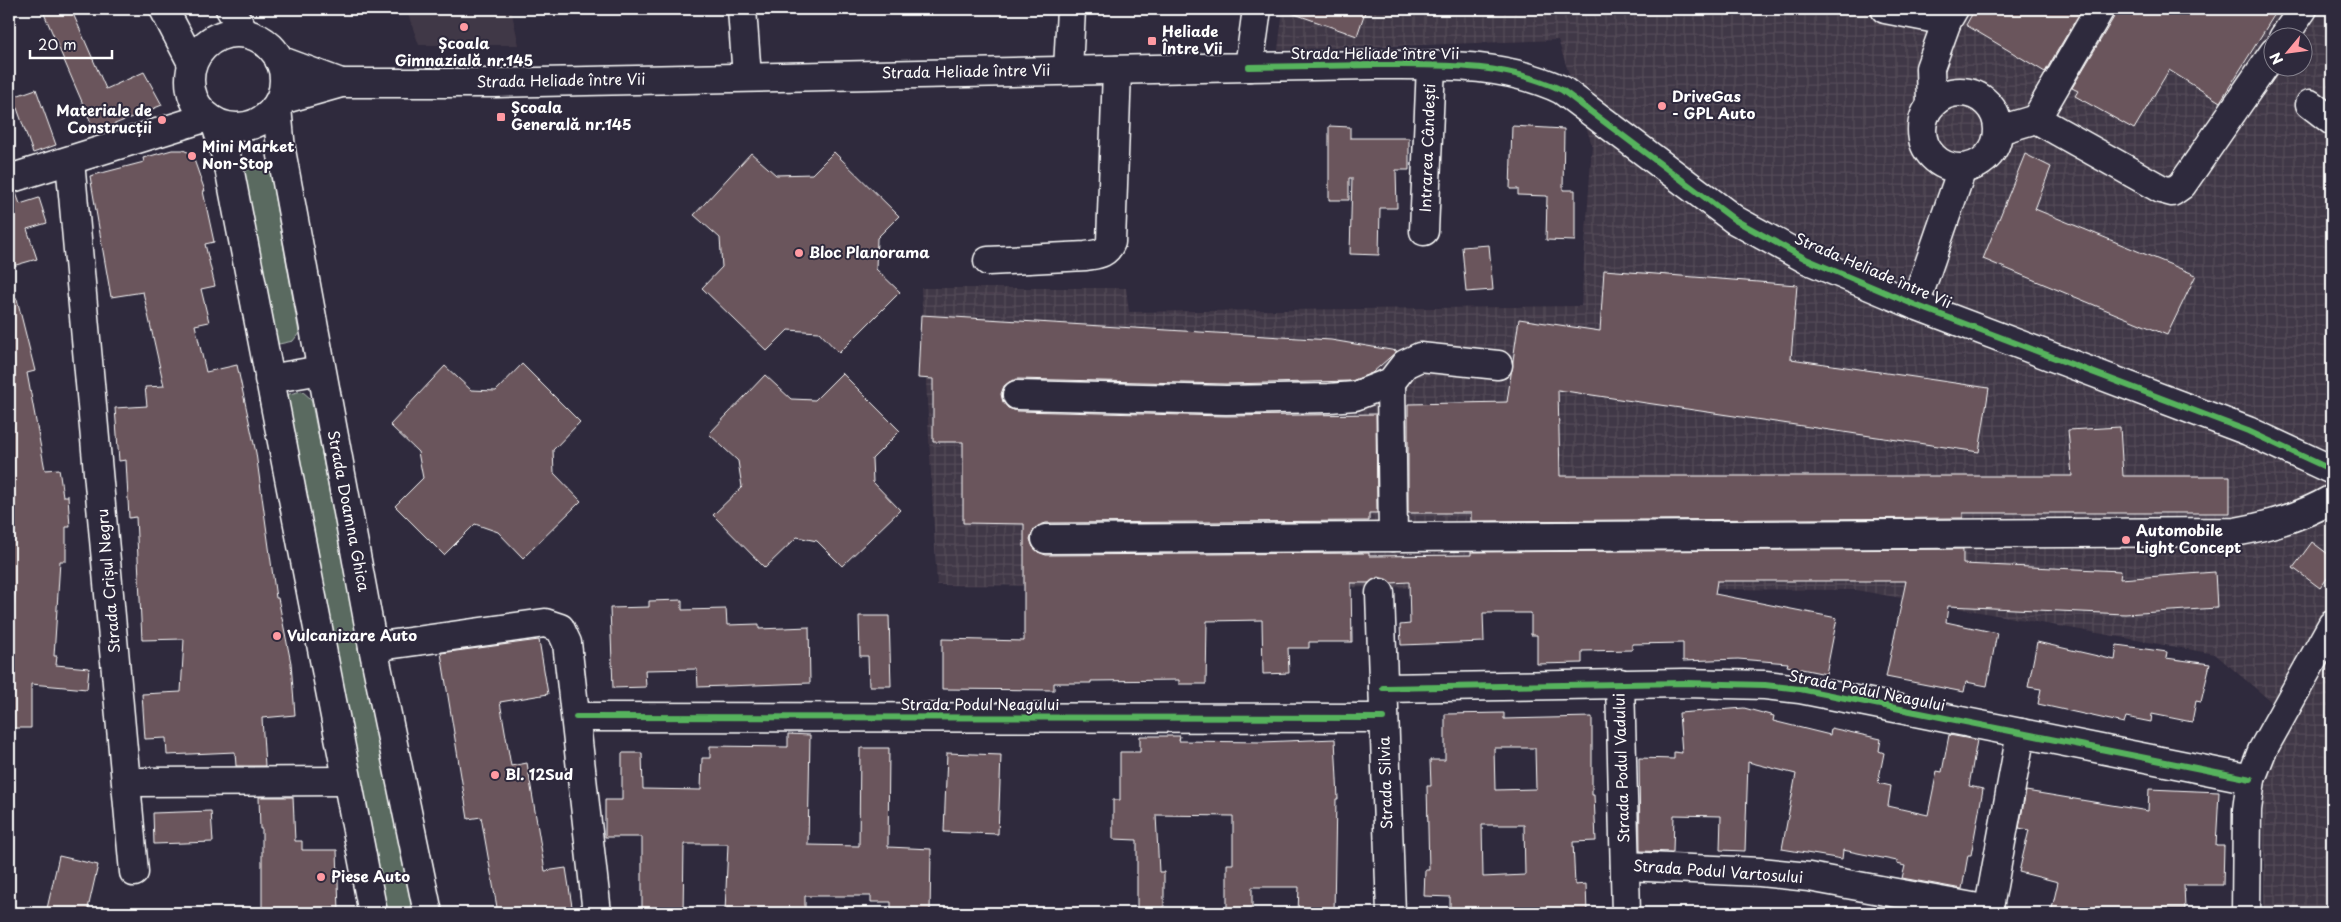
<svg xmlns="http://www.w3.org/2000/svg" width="2341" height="922" font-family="'Playpen Sans',sans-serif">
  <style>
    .built { fill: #413746 }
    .industrial { fill: url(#industrial-grid); fill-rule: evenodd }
    .green { fill: #5a6a61; stroke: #acb4b0 }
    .building { fill: #6a545b; stroke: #fff; fill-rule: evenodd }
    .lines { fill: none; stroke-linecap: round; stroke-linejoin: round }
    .minor-casing { stroke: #fff; stroke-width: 31 }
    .major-casing { stroke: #fff; stroke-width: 31 }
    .minor { stroke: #2f2a3d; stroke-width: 28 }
    .major { stroke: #2f2a3d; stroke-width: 28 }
    .cycleway-casing { stroke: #2f2a3d; stroke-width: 9 }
    .cycleway { stroke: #56b35d; stroke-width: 6 }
    .poi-dot { fill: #ff9aa2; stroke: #2f2a3d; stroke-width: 2 }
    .labels { text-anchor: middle; stroke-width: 4; stroke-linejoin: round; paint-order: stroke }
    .poi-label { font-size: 15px; font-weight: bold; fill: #fff; stroke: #2f2a3d; text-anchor: start }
    .street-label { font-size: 15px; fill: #fff; stroke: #2f2a3d }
  </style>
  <defs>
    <pattern id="industrial-grid" width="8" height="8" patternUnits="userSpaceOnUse" patternTransform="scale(1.25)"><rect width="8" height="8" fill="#413746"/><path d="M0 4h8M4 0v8" fill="none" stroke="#544b58"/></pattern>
  </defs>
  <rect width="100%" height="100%" fill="#2f2a3d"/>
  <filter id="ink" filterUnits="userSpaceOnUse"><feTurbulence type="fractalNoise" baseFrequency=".02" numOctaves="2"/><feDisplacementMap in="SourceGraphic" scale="10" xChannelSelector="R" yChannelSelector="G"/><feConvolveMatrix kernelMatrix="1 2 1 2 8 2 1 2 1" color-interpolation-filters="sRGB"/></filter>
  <g filter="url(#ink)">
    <path class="built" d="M 406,9 L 511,9 L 519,45 L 419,45 Z"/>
    <path class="industrial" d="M 1283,9 L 2332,9 L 2332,913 L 2264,913 L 2263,797 L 2270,760 L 2293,720 L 2215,654 L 1856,590 L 937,585 L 921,288 L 1126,288 L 1129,312 L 1581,306 L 1592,145 L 1558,40 L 1278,50 ZM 2274,38 L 2304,38 L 2304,68 L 2274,68 Z"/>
    <g class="green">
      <path d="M 262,164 L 270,171 L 299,333 L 293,341 L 279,344 L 270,335 L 242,176 L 250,167 Z"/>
      <path d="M 302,391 L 311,399 L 413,913 L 386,913 L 285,404 L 289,394 Z"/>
    </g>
    <g class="building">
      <path d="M 42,9 L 71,9 L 106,89 L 144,72 L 162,105 L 95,132 Z"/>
      <path d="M 1290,9 L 1366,9 L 1357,36 L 1289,12 Z"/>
      <path d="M 1975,9 L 2082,9 L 2045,72 L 1966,25 Z"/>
      <path d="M 2116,9 L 2278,9 L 2220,102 L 2169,70 L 2134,129 L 2075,96 L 2078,91 L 2072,88 L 2114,17 Z"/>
      <path d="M 36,89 L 56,145 L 33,153 L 13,97 Z"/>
      <path d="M 1329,126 L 1350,127 L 1350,138 L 1409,138 L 1409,170 L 1396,170 L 1397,208 L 1380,208 L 1379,255 L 1350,254 L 1352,178 L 1349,178 L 1349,200 L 1329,200 Z"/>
      <path d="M 1512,126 L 1564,129 L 1563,190 L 1575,190 L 1575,241 L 1546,240 L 1547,196 L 1518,195 L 1518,189 L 1510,189 Z"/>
      <path d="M 172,150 L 183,150 L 192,154 L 205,191 L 203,191 L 214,242 L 205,244 L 215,286 L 201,289 L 209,322 L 195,325 L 206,372 L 237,365 L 256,453 L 276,598 L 278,598 L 291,663 L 295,715 L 262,718 L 265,766 L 236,766 L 235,752 L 167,755 L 166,738 L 145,739 L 142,694 L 181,692 L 184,639 L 142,640 L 136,517 L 129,518 L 126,460 L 119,461 L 115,408 L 147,406 L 145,387 L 164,386 L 143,292 L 111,297 L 90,176 L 144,162 L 143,158 Z"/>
      <path d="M 834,152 L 899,216 L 877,238 L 876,269 L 900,292 L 839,353 L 819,332 L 788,330 L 767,351 L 702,288 L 722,267 L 720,238 L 694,215 L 751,153 L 776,175 L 812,174 Z"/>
      <path d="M 2025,154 L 2051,167 L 2035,209 L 2196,275 L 2167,335 L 1983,259 Z"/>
      <path d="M 16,193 L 20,204 L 39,198 L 47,223 L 27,229 L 37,259 L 9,267 L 9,194 Z"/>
      <path d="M 1489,245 L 1493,290 L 1466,292 L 1462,247 Z"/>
      <path d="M 1604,270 L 1797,285 L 1791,359 L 1989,388 L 1979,452 L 1558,390 L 1560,476 L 2072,476 L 2068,430 L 2120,427 L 2123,476 L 2230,476 L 2230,513 L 1963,513 L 1963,518 L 1471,521 L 1471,513 L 1408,513 L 1408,404 L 1507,402 L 1519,319 L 1600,331 Z"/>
      <path d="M 17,299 L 35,371 L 27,373 L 45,470 L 59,469 L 63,496 L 68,496 L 70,527 L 66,527 L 66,561 L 60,561 L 54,656 L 57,656 L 56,665 L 89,668 L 87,689 L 31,684 L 31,728 L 9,728 L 9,652 L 15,592 L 10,592 L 9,586 L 9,300 Z"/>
      <path d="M 921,315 L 1331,340 L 1397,351 L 1372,373 L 1352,381 L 1226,384 L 1017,379 L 1009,382 L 1004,386 L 1001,394 L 1003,402 L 1008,408 L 1017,411 L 1226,416 L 1376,414 L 1377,513 L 1369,513 L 1369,521 L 1046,523 L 1038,526 L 1033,531 L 1030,539 L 1033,547 L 1038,552 L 1046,555 L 1369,553 L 1369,556 L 1471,555 L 1471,552 L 1963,549 L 1963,564 L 2121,571 L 2120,579 L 2215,572 L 2217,608 L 2125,614 L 1948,606 L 1946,622 L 1997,633 L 1987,686 L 1966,682 L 1964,692 L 1886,677 L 1906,581 L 1717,581 L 1715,594 L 1837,618 L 1826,674 L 1787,666 L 1788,663 L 1738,659 L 1683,661 L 1683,643 L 1632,644 L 1632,650 L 1582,651 L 1582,663 L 1537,664 L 1537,635 L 1531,635 L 1531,613 L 1483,613 L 1484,642 L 1401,645 L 1400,625 L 1410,624 L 1409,582 L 1391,583 L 1379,577 L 1369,583 L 1351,583 L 1352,642 L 1309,642 L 1309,648 L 1288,648 L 1289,673 L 1263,674 L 1262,620 L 1207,621 L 1206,684 L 1179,684 L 1179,680 L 1091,681 L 1091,683 L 1054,683 L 1054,690 L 942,689 L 942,639 L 1024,641 L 1024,524 L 963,523 L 963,442 L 933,442 L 933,379 L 918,378 Z"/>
      <path d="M 522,364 L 580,422 L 553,450 L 554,473 L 581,501 L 523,558 L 498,532 L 475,524 L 444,555 L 395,506 L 423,478 L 418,452 L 390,425 L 445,366 L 471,390 L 496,391 Z"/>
      <path d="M 842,373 L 900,431 L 872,459 L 873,482 L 900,510 L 842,566 L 817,541 L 797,537 L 765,568 L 713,515 L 742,487 L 738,461 L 709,434 L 765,375 L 791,399 L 815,400 Z"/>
      <path d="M 2312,542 L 2332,557 L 2332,572 L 2320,588 L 2293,568 Z"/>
      <path d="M 682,600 L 682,610 L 726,609 L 727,625 L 759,624 L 759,629 L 809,627 L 810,683 L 698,687 L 697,669 L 645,670 L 646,687 L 613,688 L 610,608 L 649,607 L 649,601 Z"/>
      <path d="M 859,616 L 889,616 L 891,686 L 869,686 L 868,656 L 860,656 Z"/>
      <path d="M 539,640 L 548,694 L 500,702 L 511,766 L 527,763 L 545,871 L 566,868 L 573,913 L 498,913 L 481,817 L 468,819 L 441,653 Z"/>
      <path d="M 2037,642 L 2115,660 L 2117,645 L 2167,652 L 2166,658 L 2210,664 L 2201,702 L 2196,701 L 2192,722 L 2152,714 L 2151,722 L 2126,717 L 2124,723 L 2038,704 L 2041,689 L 2028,687 Z"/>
      <path d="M 1744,708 L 1774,716 L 1773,721 L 1830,735 L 1831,728 L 1881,739 L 1879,751 L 1884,753 L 1878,783 L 1891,786 L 1888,806 L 1928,815 L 1937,771 L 1942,772 L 1949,735 L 1977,740 L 1969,786 L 1983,789 L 1971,855 L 1968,855 L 1962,889 L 1902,878 L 1905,866 L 1897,864 L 1897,861 L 1843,850 L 1842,859 L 1782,849 L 1796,774 L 1748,762 L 1745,851 L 1720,850 L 1721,816 L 1674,815 L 1673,852 L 1640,851 L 1639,758 L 1674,759 L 1674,752 L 1682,753 L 1679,713 Z"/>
      <path d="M 1504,713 L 1504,719 L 1592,717 L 1592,795 L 1594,795 L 1596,841 L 1573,842 L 1575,885 L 1586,884 L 1587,913 L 1450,913 L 1450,897 L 1424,896 L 1425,870 L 1429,870 L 1427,786 L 1431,786 L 1430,760 L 1445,760 L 1445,714 ZM 1494,748 L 1535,748 L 1536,789 L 1495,790 ZM 1482,825 L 1524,825 L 1525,875 L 1483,877 Z"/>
      <path d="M 788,734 L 810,735 L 808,845 L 859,846 L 860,748 L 889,748 L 888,847 L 931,849 L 930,913 L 891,913 L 891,902 L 871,902 L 871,896 L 805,896 L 805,913 L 725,912 L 728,844 L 684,844 L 683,913 L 642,913 L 642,837 L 605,837 L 605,800 L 622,800 L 622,753 L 642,753 L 643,789 L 701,790 L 702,758 L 710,758 L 710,746 L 788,747 Z"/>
      <path d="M 1140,736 L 1180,736 L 1179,741 L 1262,742 L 1335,739 L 1338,799 L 1336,799 L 1334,913 L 1298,913 L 1299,887 L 1252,887 L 1252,913 L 1227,913 L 1227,864 L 1233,864 L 1233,816 L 1156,815 L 1159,872 L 1164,872 L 1164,913 L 1137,913 L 1137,840 L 1113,839 L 1113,800 L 1120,800 L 1120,752 L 1140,752 Z"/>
      <path d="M 947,753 L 1001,755 L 998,834 L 944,832 Z"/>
      <path d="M 2149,789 L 2219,792 L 2216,846 L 2224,846 L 2223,885 L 2184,885 L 2185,909 L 2153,909 L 2153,913 L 2051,913 L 2058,882 L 2019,872 L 2029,830 L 2019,828 L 2026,791 L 2148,811 Z"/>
      <path d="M 259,797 L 293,797 L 295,841 L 302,841 L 302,850 L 337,850 L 339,912 L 262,912 L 262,829 L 260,829 Z"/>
      <path d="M 211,811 L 213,842 L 154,844 L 153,813 Z"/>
      <path d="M 59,856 L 98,865 L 87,913 L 46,913 Z"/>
    </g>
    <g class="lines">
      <defs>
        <g id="minor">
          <path d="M 742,9 L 747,77"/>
          <path d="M 1885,9 L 1947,21"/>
          <path d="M 2283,38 L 2303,9"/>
          <path d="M 1249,67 C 1291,66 1333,66 1375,65 C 1439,65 1503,62 1562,90 L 1735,220 L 1806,259 L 1915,305 L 2248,431 L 2332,470"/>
          <path d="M 1068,70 L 1071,9"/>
          <circle cx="1960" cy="130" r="38"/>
          <path d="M 1931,103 L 1930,68 L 1947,21 L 1954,9"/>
          <path d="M 2310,104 L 2332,121"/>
          <path d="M 2036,119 L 2100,9"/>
          <path d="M 1999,130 L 2036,119 L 2161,189 L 2172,192 L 2182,185 L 2274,52"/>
          <path d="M 70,161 L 134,872"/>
          <path d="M 9,179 L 208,117"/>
          <path d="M 1424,231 L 1431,65"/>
          <path d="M 988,261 L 1086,256 C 1098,254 1106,254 1111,242 L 1117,70"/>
          <path d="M 1915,305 L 1962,169"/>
          <path d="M 1391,382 L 1393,537"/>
          <path d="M 1017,395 L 1226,400 L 1329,398 L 1355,396 L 1391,382 L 1405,364 L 1420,357 L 1498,365"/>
          <path d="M 1046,539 L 2235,532 C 2270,526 2301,517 2332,499"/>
          <path d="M 1380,593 L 1391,913"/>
          <path d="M 373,647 L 545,623 L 560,628 L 567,643 L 597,913"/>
          <path d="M 1620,683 L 1626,913"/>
          <path d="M 1383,688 L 1685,683 L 1765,685 L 1800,689 L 2251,779"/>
          <path d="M 576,717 L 1383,718"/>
          <path d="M 128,782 L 347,781"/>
          <path d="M 1625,866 L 1760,872 L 1809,877 L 1989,910"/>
          <path d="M 1988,913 L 2021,733"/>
          <path d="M 2246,913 L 2247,810 L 2251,779 L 2262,751 L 2332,625"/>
        </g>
        <g id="major">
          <path d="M 164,9 L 192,63"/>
          <path d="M 230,9 L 244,32"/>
          <circle cx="237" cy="80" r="47"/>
          <path d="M 279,60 L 341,83"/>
          <path d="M 281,100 L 341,83 L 496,83 L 1249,67 L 1257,9"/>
          <path d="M 277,107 L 281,150 L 373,647 L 428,913"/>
          <path d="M 215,122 L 228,162 L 373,913"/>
          <path d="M 269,379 L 321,370"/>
        </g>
      </defs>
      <use href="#minor" class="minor-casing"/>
      <use href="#major" class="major-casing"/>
      <use href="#minor" class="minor"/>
      <use href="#major" class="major"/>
      <defs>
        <g id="cycleway">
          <path d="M 1249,67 C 1291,66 1333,66 1375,65 C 1439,65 1503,62 1562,90 L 1735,220 L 1806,259 L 1915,305 L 2248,431 L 2332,470"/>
          <path d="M 1383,688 L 1685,683 L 1765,685 L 1800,689 L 2251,779"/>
          <path d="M 576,717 L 1383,718"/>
        </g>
      </defs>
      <use href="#cycleway" class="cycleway-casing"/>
      <use href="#cycleway" class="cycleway"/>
    </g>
  </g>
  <g class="poi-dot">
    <circle cx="464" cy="27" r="5"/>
    <rect x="1147" y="36" width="10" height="10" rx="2.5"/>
    <circle cx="1662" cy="106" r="5"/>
    <rect x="496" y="112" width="10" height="10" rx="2.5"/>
    <circle cx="162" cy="120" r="5"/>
    <circle cx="192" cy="156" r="5"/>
    <circle cx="799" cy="253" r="5"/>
    <circle cx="2126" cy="540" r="5"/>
    <circle cx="277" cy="636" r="5"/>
    <circle cx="495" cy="775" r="5"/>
    <circle cx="321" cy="877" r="5"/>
  </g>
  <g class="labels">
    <g class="poi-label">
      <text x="1162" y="37">Heliade<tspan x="1162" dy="17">Între Vii</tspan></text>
      <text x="464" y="49" text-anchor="middle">Școala<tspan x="464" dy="17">Gimnazială nr.145</tspan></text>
      <text x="1672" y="102">DriveGas<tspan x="1672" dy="17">- GPL Auto</tspan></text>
      <text x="511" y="113">Școala<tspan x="511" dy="17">Generală nr.145</tspan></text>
      <text x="152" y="116" text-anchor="end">Materiale de<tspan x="152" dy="17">Construcții</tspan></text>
      <text x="202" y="152">Mini Market<tspan x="202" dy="17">Non-Stop</tspan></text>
      <text x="809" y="258">Bloc Planorama</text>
      <text x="2136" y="536">Automobile<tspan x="2136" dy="17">Light Concept</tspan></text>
      <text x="287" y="641">Vulcanizare Auto</text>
      <text x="505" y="780">Bl. 12Sud</text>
      <text x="331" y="882">Piese Auto</text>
    </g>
    <g class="street-label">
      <text x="1375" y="59">Strada Heliade între Vii</text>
      <text transform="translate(966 72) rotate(-1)" y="5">Strada Heliade între Vii</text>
      <text transform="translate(561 81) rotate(-1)" y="5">Strada Heliade între Vii</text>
      <text transform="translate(1428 148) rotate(-88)" y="5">Intrarea Cândești</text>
      <text transform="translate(1873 271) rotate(23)" y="5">Strada Heliade între Vii</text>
      <text transform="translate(348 511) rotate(79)" y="5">Strada Doamna Ghica</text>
      <text transform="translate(109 581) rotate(-95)" y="5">Strada Crișul Negru</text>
      <text transform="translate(1867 691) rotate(11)" y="5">Strada Podul Neagului</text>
      <text x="980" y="710">Strada Podul Neagului</text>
      <text transform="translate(1622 768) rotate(-92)" y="5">Strada Podul Vadului</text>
      <text transform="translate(1386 783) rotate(-92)" y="5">Strada Silvia</text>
      <text transform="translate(1718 872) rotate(4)" y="5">Strada Podul Vartosului</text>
    </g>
  </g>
  <rect width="2341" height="922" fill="none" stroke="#2f2a3d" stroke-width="30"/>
  <rect x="15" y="15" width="2311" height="892" fill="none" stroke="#fff" stroke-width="2" filter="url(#ink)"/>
  <g transform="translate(2288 52) rotate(241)"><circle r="24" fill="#2f2a3d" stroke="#827f8b"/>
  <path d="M0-4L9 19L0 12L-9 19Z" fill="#ff9aa2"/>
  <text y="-8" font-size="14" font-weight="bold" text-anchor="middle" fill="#ffffff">N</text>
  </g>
  <path d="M30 50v8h82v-8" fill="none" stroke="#ffffff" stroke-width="2.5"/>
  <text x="38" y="50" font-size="15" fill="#ffffff" stroke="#2f2a3d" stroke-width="4" paint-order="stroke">20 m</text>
</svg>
